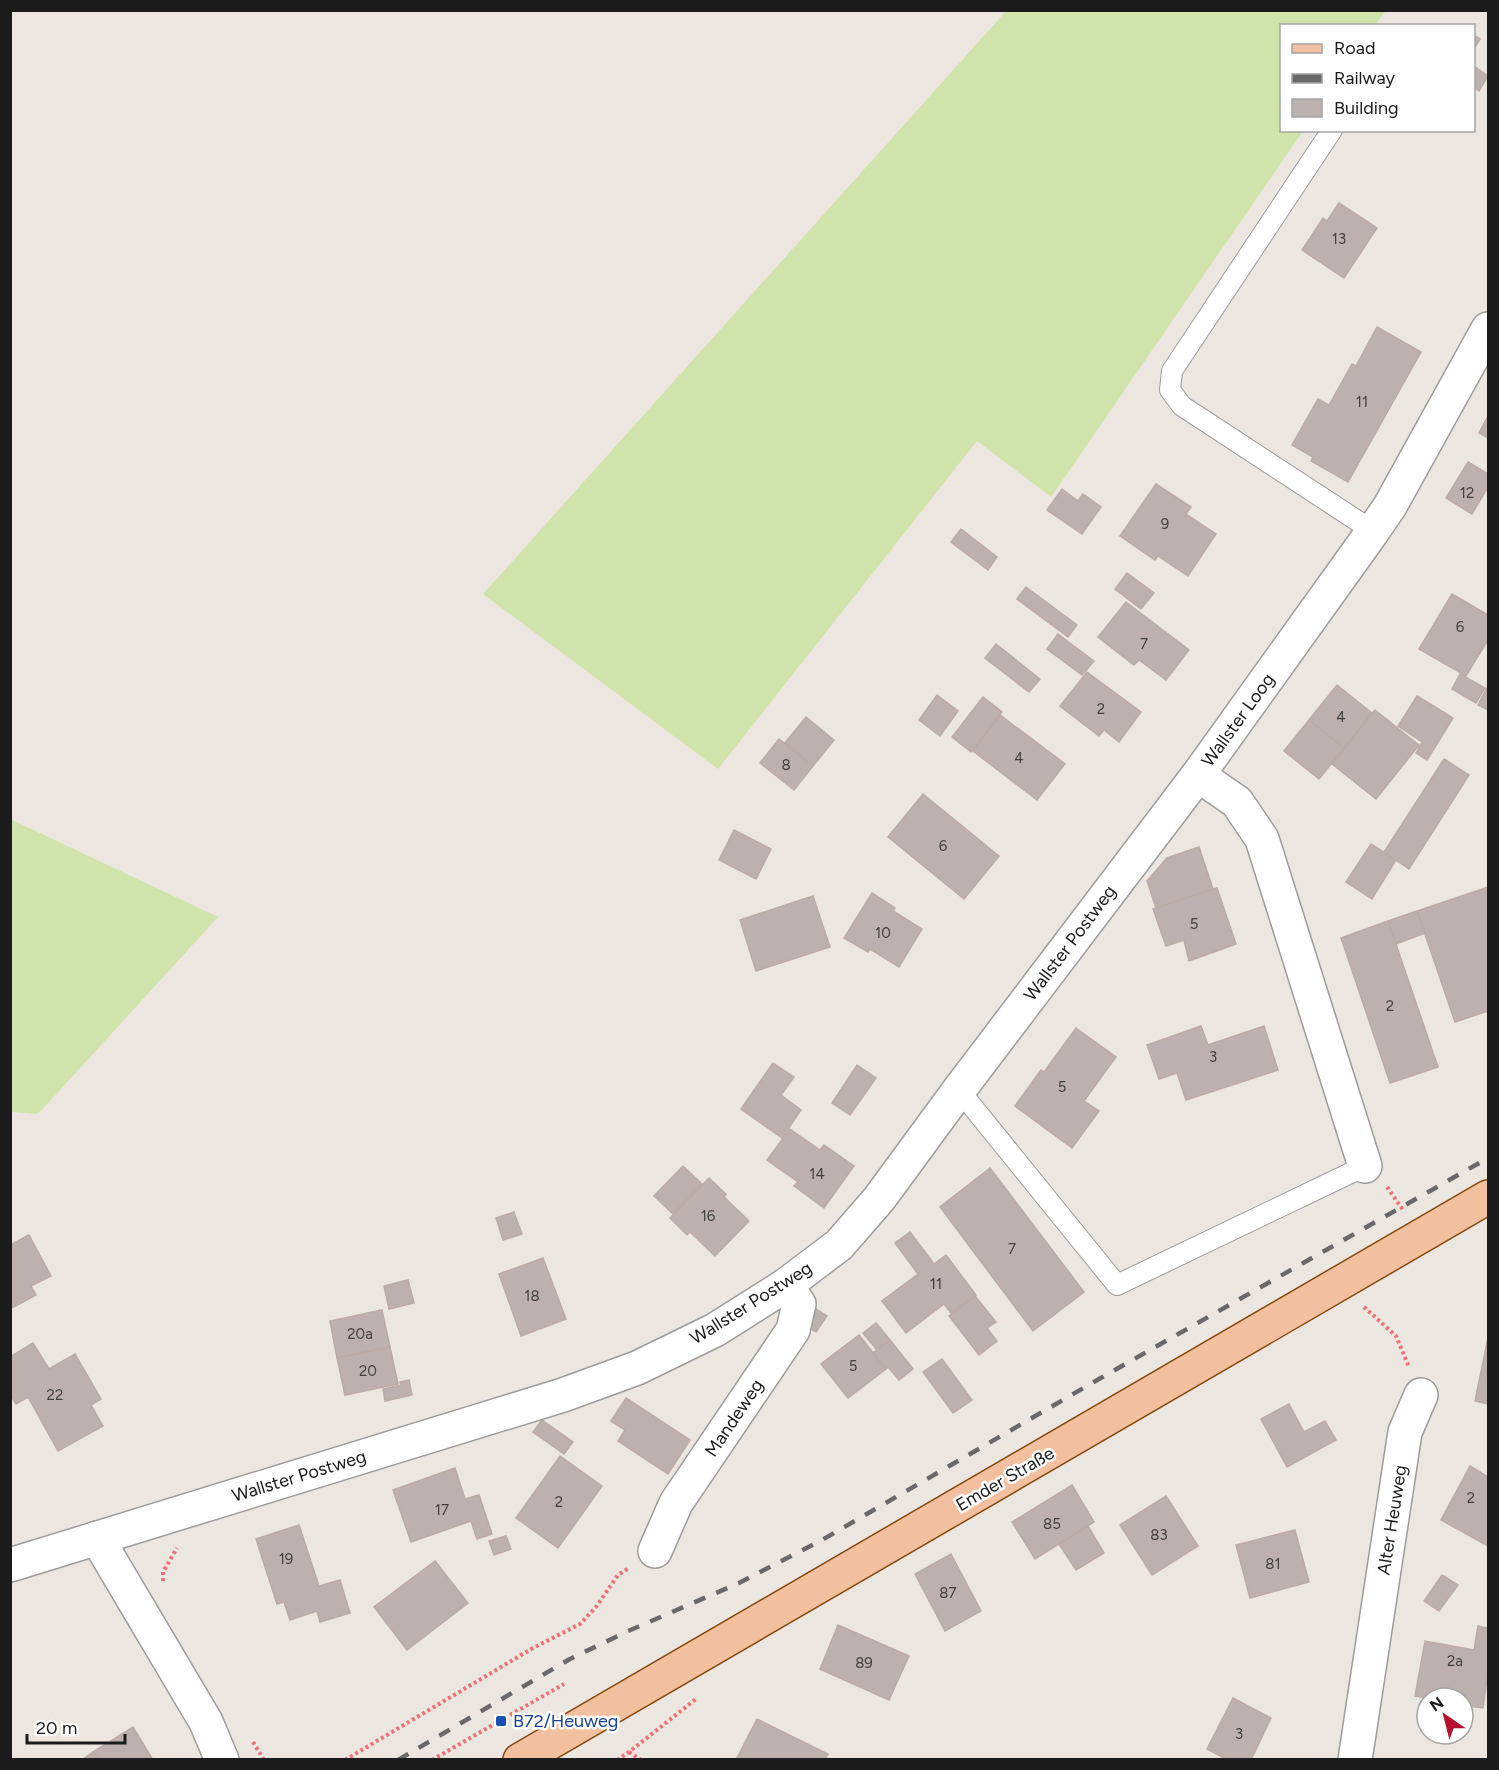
<svg xmlns="http://www.w3.org/2000/svg" width="1499" height="1770" font-family="Figtree,sans-serif">
  <style>
    .grass { fill: #d0e3aa }
    .building { fill: #bcb1ae; stroke: #bcaba5; stroke-width: 1.5 }
    .lines { fill: none; stroke-linecap: round; stroke-linejoin: round }
    .service-casing { stroke: #9c9c9c; stroke-width: 22 }
    .minor-casing { stroke: #9c9c9c; stroke-width: 36 }
    .primary-casing { stroke: #86480c; stroke-width: 36 }
    .path { stroke: #ed7179; stroke-width: 4; stroke-dasharray: 3 3; stroke-linecap: butt }
    .service { stroke: #fff; stroke-width: 20 }
    .minor { stroke: #fff; stroke-width: 33 }
    .primary { stroke: #f3c09f; stroke-width: 33 }
    .rail { stroke: #696969; stroke-width: 4.5; stroke-dasharray: 12 12; stroke-linecap: butt }
    .transit-dot { fill: #1a4fb4; stroke: #fff; stroke-width: 2 }
    .labels { text-anchor: middle; stroke-width: 5; stroke-linejoin: round; paint-order: stroke }
    .number-label { font-size: 15px; fill: #434040 }
    .street-label { font-size: 18px; fill: #1b1b1b; stroke: #fff }
    .transit-label { font-size: 18px; fill: #164399; stroke: #fff; text-anchor: start }
  </style>
  <rect width="100%" height="100%" fill="#ece6e1"/>
  <g class="grass">
    <path d="M 1007,10 L 1386,11 L 1375,25 L 1282,26 L 1282,130 L 1303,131 L 1051,497 L 977,441 L 718,769 L 483,594 Z"/>
    <path d="M 10,819 L 218,917 L 38,1114 L 11,1112 Z"/>
  </g>
  <g class="building">
    <path d="M 1474,35 L 1480,39 L 1474,49 Z"/>
    <path d="M 1474,66 L 1488,76 L 1479,91 L 1474,87 Z"/>
    <path d="M 1339,203 L 1377,228 L 1344,278 L 1302,250 L 1323,218 L 1327,221 Z"/>
    <path d="M 1377,327 L 1421,352 L 1348,482 L 1311,461 L 1313,457 L 1292,445 L 1318,399 L 1329,405 L 1352,364 L 1356,366 Z"/>
    <path d="M 1488,416 L 1488,438 L 1479,433 Z"/>
    <path d="M 1468,462 L 1488,474 L 1488,487 L 1472,514 L 1446,498 Z"/>
    <path d="M 1156,484 L 1191,507 L 1186,514 L 1216,534 L 1188,576 L 1158,556 L 1155,560 L 1120,536 Z"/>
    <path d="M 1062,489 L 1078,501 L 1083,494 L 1101,507 L 1082,534 L 1047,510 Z"/>
    <path d="M 961,529 L 997,557 L 988,570 L 951,542 Z"/>
    <path d="M 1127,573 L 1154,593 L 1141,609 L 1115,589 Z"/>
    <path d="M 1026,587 L 1077,625 L 1068,637 L 1017,599 Z"/>
    <path d="M 1452,594 L 1488,615 L 1488,640 L 1466,676 L 1419,649 Z"/>
    <path d="M 1126,602 L 1189,650 L 1166,680 L 1139,660 L 1134,665 L 1098,637 Z"/>
    <path d="M 1058,634 L 1094,661 L 1082,675 L 1047,649 Z"/>
    <path d="M 996,644 L 1040,679 L 1029,692 L 985,658 Z"/>
    <path d="M 1087,672 L 1141,712 L 1119,742 L 1104,730 L 1099,736 L 1060,706 Z"/>
    <path d="M 1460,674 L 1485,688 L 1476,703 L 1452,689 Z"/>
    <path d="M 1337,685 L 1372,713 L 1344,748 L 1309,720 Z"/>
    <path d="M 1488,686 L 1488,710 L 1478,705 Z"/>
    <path d="M 937,695 L 958,711 L 940,736 L 919,720 Z"/>
    <path d="M 1417,696 L 1453,718 L 1427,760 L 1416,753 L 1422,742 L 1398,726 Z"/>
    <path d="M 983,697 L 1002,712 L 971,752 L 952,737 Z"/>
    <path d="M 1375,710 L 1419,745 L 1376,799 L 1332,764 Z"/>
    <path d="M 1000,715 L 1065,764 L 1037,800 L 973,751 Z"/>
    <path d="M 806,717 L 834,740 L 813,766 L 785,743 Z"/>
    <path d="M 1309,720 L 1344,748 L 1319,779 L 1284,751 Z"/>
    <path d="M 779,739 L 813,766 L 794,790 L 760,763 Z"/>
    <path d="M 1444,759 L 1469,775 L 1409,869 L 1384,852 Z"/>
    <path d="M 923,794 L 999,856 L 964,899 L 888,837 Z"/>
    <path d="M 734,830 L 771,849 L 756,879 L 719,860 Z"/>
    <path d="M 1371,844 L 1396,860 L 1372,899 L 1346,882 Z"/>
    <path d="M 1199,847 L 1213,889 L 1156,908 L 1147,881 L 1167,858 Z"/>
    <path d="M 1488,887 L 1488,1011 L 1455,1022 L 1417,911 Z"/>
    <path d="M 1217,888 L 1236,944 L 1189,961 L 1184,940 L 1166,946 L 1153,909 Z"/>
    <path d="M 872,893 L 895,908 L 893,911 L 922,929 L 899,967 L 870,949 L 868,952 L 844,938 Z"/>
    <path d="M 813,896 L 830,947 L 756,971 L 740,920 Z"/>
    <path d="M 1417,911 L 1425,933 L 1396,944 L 1388,921 Z"/>
    <path d="M 1388,921 L 1438,1067 L 1390,1083 L 1341,938 Z"/>
    <path d="M 1201,1026 L 1208,1045 L 1264,1026 L 1278,1070 L 1186,1100 L 1177,1073 L 1159,1079 L 1147,1045 Z"/>
    <path d="M 1076,1028 L 1116,1057 L 1084,1101 L 1099,1111 L 1072,1148 L 1015,1106 L 1041,1070 L 1044,1072 Z"/>
    <path d="M 773,1063 L 794,1077 L 781,1095 L 801,1110 L 782,1138 L 741,1109 Z"/>
    <path d="M 857,1065 L 876,1078 L 850,1115 L 832,1103 Z"/>
    <path d="M 790,1129 L 820,1150 L 824,1145 L 854,1166 L 824,1208 L 794,1186 L 798,1182 L 767,1160 Z"/>
    <path d="M 683,1166 L 702,1184 L 673,1214 L 654,1196 Z"/>
    <path d="M 990,1168 L 1084,1292 L 1033,1331 L 940,1207 Z"/>
    <path d="M 709,1178 L 726,1194 L 724,1197 L 749,1221 L 715,1256 L 690,1232 L 687,1235 L 670,1218 Z"/>
    <path d="M 514,1212 L 522,1234 L 503,1240 L 496,1218 Z"/>
    <path d="M 910,1232 L 934,1264 L 946,1255 L 976,1295 L 951,1313 L 944,1304 L 906,1333 L 882,1301 L 918,1274 L 895,1243 Z"/>
    <path d="M 29,1235 L 51,1276 L 31,1286 L 36,1295 L 10,1309 L 10,1245 Z"/>
    <path d="M 543,1258 L 566,1319 L 521,1336 L 499,1274 Z"/>
    <path d="M 408,1280 L 414,1303 L 389,1309 L 384,1286 Z"/>
    <path d="M 975,1296 L 996,1322 L 987,1328 L 997,1341 L 979,1355 L 949,1316 Z"/>
    <path d="M 816,1309 L 827,1316 L 816,1332 L 805,1325 Z"/>
    <path d="M 382,1310 L 390,1347 L 337,1358 L 330,1321 Z"/>
    <path d="M 876,1323 L 890,1340 L 877,1350 L 863,1333 Z"/>
    <path d="M 859,1335 L 886,1369 L 848,1398 L 821,1364 Z"/>
    <path d="M 1488,1338 L 1488,1404 L 1475,1401 Z"/>
    <path d="M 890,1340 L 913,1369 L 899,1380 L 888,1367 L 886,1369 L 873,1353 Z"/>
    <path d="M 33,1343 L 49,1369 L 75,1354 L 101,1399 L 91,1405 L 103,1426 L 58,1451 L 28,1397 L 16,1404 L 10,1394 L 10,1357 Z"/>
    <path d="M 390,1347 L 398,1384 L 345,1395 L 337,1358 Z"/>
    <path d="M 942,1359 L 972,1400 L 953,1413 L 923,1372 Z"/>
    <path d="M 409,1380 L 412,1395 L 385,1401 L 383,1389 L 401,1385 L 400,1382 Z"/>
    <path d="M 626,1398 L 690,1440 L 668,1474 L 618,1441 L 625,1430 L 611,1421 Z"/>
    <path d="M 1289,1404 L 1304,1432 L 1325,1421 L 1336,1440 L 1287,1467 L 1261,1419 Z"/>
    <path d="M 542,1420 L 573,1442 L 564,1454 L 533,1432 Z"/>
    <path d="M 560,1456 L 602,1486 L 558,1548 L 516,1518 Z"/>
    <path d="M 1470,1466 L 1488,1477 L 1488,1546 L 1441,1520 Z"/>
    <path d="M 455,1468 L 465,1499 L 479,1495 L 492,1534 L 477,1539 L 471,1521 L 411,1542 L 393,1490 Z"/>
    <path d="M 1072,1485 L 1094,1522 L 1035,1559 L 1012,1522 Z"/>
    <path d="M 1166,1496 L 1198,1546 L 1152,1575 L 1120,1525 Z"/>
    <path d="M 299,1525 L 319,1586 L 340,1580 L 350,1613 L 320,1622 L 317,1611 L 290,1620 L 284,1602 L 277,1604 L 256,1539 Z"/>
    <path d="M 1088,1526 L 1104,1553 L 1076,1570 L 1059,1544 Z"/>
    <path d="M 1295,1530 L 1309,1582 L 1250,1598 L 1236,1545 Z"/>
    <path d="M 506,1536 L 511,1549 L 494,1555 L 489,1541 Z"/>
    <path d="M 951,1554 L 981,1611 L 945,1631 L 915,1574 Z"/>
    <path d="M 435,1561 L 468,1603 L 407,1650 L 374,1607 Z"/>
    <path d="M 1442,1575 L 1458,1585 L 1439,1611 L 1424,1601 Z"/>
    <path d="M 838,1625 L 909,1656 L 889,1700 L 820,1669 Z"/>
    <path d="M 1478,1626 L 1488,1628 L 1488,1673 L 1483,1708 L 1468,1706 L 1466,1718 L 1463,1717 L 1463,1698 L 1429,1698 L 1415,1696 L 1425,1641 L 1474,1650 Z"/>
    <path d="M 1233,1698 L 1271,1718 L 1251,1760 L 1228,1760 L 1207,1749 Z"/>
    <path d="M 757,1719 L 828,1754 L 825,1760 L 736,1760 Z"/>
    <path d="M 133,1727 L 153,1760 L 98,1760 L 93,1752 Z"/>
    <path d="M 93,1752 L 98,1760 L 82,1760 Z"/>
  </g>
  <g class="lines">
    <defs>
      <g id="service">
        <path d="M 1332,130 L 1172,371 L 1170,390 L 1182,406 L 1373,531"/>
        <path d="M 959,1090 L 1117,1285 L 1365,1166"/>
      </g>
      <g id="minor">
        <path d="M 1198,775 L 1237,802 L 1262,839 L 1365,1166"/>
        <path d="M 97,1538 L 206,1722 L 222,1760"/>
        <path d="M 655,1551 L 676,1503 L 793,1330 L 799,1304 L 786,1285"/>
        <path d="M 10,1565 L 563,1395 L 637,1368 L 715,1330 L 786,1285 L 839,1245 L 879,1199 L 959,1090 L 1198,775 L 1373,531 L 1390,506 L 1488,329"/>
        <path d="M 1355,1760 L 1405,1432 L 1421,1395"/>
      </g>
      <path id="primary" d="M 520,1760 L 1488,1197"/>
    </defs>
    <use href="#service" class="service-casing"/>
    <use href="#minor" class="minor-casing"/>
    <use href="#primary" class="primary-casing"/>
    <g class="path">
      <path d="M 1387,1187 L 1403,1210"/>
      <path d="M 1364,1307 L 1396,1336 L 1409,1367"/>
      <path d="M 163,1581 L 163,1572 L 177,1548"/>
      <path d="M 253,1742 L 264,1760"/>
      <path d="M 629,1752 L 641,1760"/>
      <path d="M 345,1760 L 533,1648 L 580,1624 L 596,1607 L 618,1575 L 629,1568"/>
      <path d="M 432,1760 L 564,1684"/>
      <path d="M 617,1760 L 629,1752 L 696,1699"/>
    </g>
    <use href="#service" class="service"/>
    <use href="#minor" class="minor"/>
    <use href="#primary" class="primary"/>
    <path class="rail" d="M 398,1760 L 570,1659 L 626,1632 L 739,1583 L 822,1540 L 1099,1379 L 1488,1158"/>
  </g>
  <rect class="transit-dot" x="495" y="1715" width="12" height="12" rx="3"/>
  <g class="labels">
    <g class="number-label">
      <text x="1339" y="244">13</text>
      <text x="1362" y="407">11</text>
      <text x="1467" y="498">12</text>
      <text x="1165" y="529">9</text>
      <text x="1460" y="632">6</text>
      <text x="1144" y="649">7</text>
      <text x="1101" y="714">2</text>
      <text x="1341" y="722">4</text>
      <text x="1019" y="763">4</text>
      <text x="786" y="770">8</text>
      <text x="943" y="851">6</text>
      <text x="1194" y="929">5</text>
      <text x="883" y="938">10</text>
      <text x="1390" y="1011">2</text>
      <text x="1213" y="1062">3</text>
      <text x="1062" y="1092">5</text>
      <text x="817" y="1179">14</text>
      <text x="708" y="1221">16</text>
      <text x="1012" y="1254">7</text>
      <text x="936" y="1289">11</text>
      <text x="532" y="1301">18</text>
      <text x="360" y="1339">20a</text>
      <text x="853" y="1371">5</text>
      <text x="368" y="1376">20</text>
      <text x="55" y="1400">22</text>
      <text x="1471" y="1503">2</text>
      <text x="559" y="1507">2</text>
      <text x="442" y="1515">17</text>
      <text x="1052" y="1529">85</text>
      <text x="1159" y="1540">83</text>
      <text x="286" y="1564">19</text>
      <text x="1273" y="1569">81</text>
      <text x="948" y="1598">87</text>
      <text x="1455" y="1666">2a</text>
      <text x="864" y="1668">89</text>
      <text x="1239" y="1739">3</text>
    </g>
    <g class="street-label">
      <text transform="translate(1238 720) rotate(-54)" y="6">Wallster Loog</text>
      <text transform="translate(1070 943) rotate(-53)" y="6">Wallster Postweg</text>
      <text transform="translate(751 1303) rotate(-32)" y="6">Wallster Postweg</text>
      <text transform="translate(734 1418) rotate(-56)" y="6">Mandeweg</text>
      <text transform="translate(299 1476) rotate(-17)" y="6">Wallster Postweg</text>
      <text transform="translate(1005 1479) rotate(-30)" y="6">Emder Straße</text>
      <text transform="translate(1392 1520) rotate(-81)" y="6">Alter Heuweg</text>
    </g>
    <g class="transit-label">
      <text x="513" y="1727">B72/Heuweg</text>
    </g>
  </g>
  <rect width="1499" height="1770" fill="none" stroke="#1b1b1b" stroke-width="24"/>
  <rect x="1280" y="24" width="195" height="108" fill="#ffffff" stroke="#a4a4a4" stroke-width="1.5"/>
  <rect x="1292" y="44" width="30" height="9" fill="#f3c09f" stroke="#a4a4a4" stroke-width="1.5"/>
  <text x="1334" y="54" font-size="18" fill="#1b1b1b">Road</text>
  <rect x="1292" y="74" width="30" height="9" fill="#696969" stroke="#a4a4a4" stroke-width="1.5"/>
  <text x="1334" y="84" font-size="18" fill="#1b1b1b">Railway</text>
  <rect x="1292" y="99" width="30" height="18" fill="#bcb1ae" stroke="#a4a4a4" stroke-width="1.5"/>
  <text x="1334" y="114" font-size="18" fill="#1b1b1b">Building</text>
  <g transform="translate(1445 1716) rotate(325)"><circle r="28" fill="#ffffff" stroke="#a4a4a4" stroke-width="1.5"/>
  <path d="M0-4.5L10 22L0 15L-10 22Z" fill="#b5102d"/>
  <text y="-9" font-size="16" font-weight="bold" text-anchor="middle" fill="#1b1b1b">N</text>
  </g>
  <path d="M27 1734v9h98v-9" fill="none" stroke="#1b1b1b" stroke-width="3"/>
  <text x="36" y="1734" font-size="18" fill="#1b1b1b" stroke="#ffffff" stroke-width="4.5" paint-order="stroke">20 m</text>
</svg>
